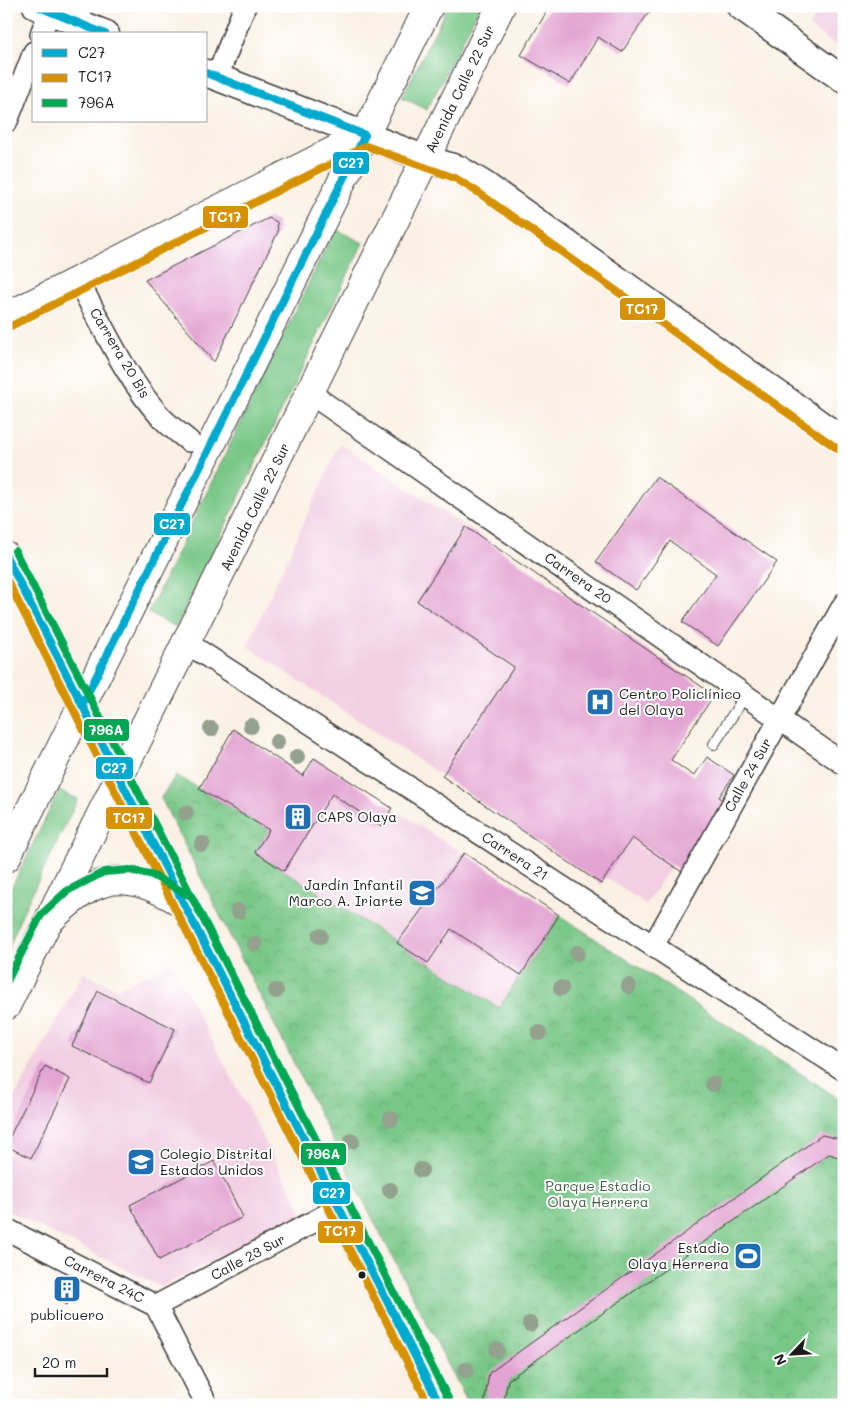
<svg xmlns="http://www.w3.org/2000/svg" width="850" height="1411" font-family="Mali,sans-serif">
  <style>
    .built { fill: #f2cfe2 }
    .green { fill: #78c787; stroke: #4a7252 }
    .park { fill: url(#park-crowns); stroke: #4a7252 }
    .building { fill: #e3a4d3 }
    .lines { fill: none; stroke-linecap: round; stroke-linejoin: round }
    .service-casing { stroke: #3d3c3a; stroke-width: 12 }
    .minor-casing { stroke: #3d3c3a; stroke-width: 24 }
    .tertiary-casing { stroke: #3d3c3a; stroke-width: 29 }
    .secondary-casing { stroke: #3d3c3a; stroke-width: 30 }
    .primary-casing { stroke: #3d3c3a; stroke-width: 30 }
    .service { stroke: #fff; stroke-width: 10 }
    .minor { stroke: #fff; stroke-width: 21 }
    .tertiary { stroke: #fff; stroke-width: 26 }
    .secondary { stroke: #fff; stroke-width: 28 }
    .primary { stroke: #fff; stroke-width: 28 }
    .bus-1-casing { stroke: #fff; stroke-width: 11 }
    .bus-2-casing { stroke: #fff; stroke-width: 11 }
    .bus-3-casing { stroke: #fff; stroke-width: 11 }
    .bus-1 { stroke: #00a9ce; stroke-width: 8 }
    .bus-2 { stroke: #d69104; stroke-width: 8 }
    .bus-3 { stroke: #00a651; stroke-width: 8 }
    .tree { fill: #94a18d }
    .bus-dot { fill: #1c1c1c; stroke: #fff; stroke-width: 2 }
    .labels { text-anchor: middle; stroke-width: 4; stroke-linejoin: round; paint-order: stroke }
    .street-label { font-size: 14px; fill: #1c1c1c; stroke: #fff }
    .poi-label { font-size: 14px; fill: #1c1c1c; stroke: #fff; text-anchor: start }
    .park-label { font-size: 14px; fill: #416047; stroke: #fff }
    .line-badge { stroke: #fff; stroke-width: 2 }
    .badge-label { font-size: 14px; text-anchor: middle; font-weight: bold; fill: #fff }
  </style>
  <defs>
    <pattern id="park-crowns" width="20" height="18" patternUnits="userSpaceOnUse" patternTransform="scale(1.25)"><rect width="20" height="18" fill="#78c787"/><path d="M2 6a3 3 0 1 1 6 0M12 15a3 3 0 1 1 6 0" fill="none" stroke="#67aa74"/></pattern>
  </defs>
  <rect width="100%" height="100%" fill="#fff"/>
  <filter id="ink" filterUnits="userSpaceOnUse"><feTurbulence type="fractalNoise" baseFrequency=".02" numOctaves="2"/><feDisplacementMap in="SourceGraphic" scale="10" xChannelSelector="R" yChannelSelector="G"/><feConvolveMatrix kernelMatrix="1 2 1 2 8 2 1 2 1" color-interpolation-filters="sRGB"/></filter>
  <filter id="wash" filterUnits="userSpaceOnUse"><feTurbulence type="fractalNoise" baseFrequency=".0096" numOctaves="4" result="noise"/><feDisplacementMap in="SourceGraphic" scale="20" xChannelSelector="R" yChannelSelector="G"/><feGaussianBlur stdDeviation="1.12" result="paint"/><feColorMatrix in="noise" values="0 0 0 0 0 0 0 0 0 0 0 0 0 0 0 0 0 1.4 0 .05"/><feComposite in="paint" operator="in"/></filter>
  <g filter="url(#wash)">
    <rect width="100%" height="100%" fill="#faf0e3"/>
    <g class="built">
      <path d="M 820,6 L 844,6 L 844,50 L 809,27 Z"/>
      <path d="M 340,444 L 466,527 L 417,601 L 514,667 L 442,776 L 247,646 Z"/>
      <path d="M 332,794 L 381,825 L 392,808 L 559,915 L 499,1008 L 284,871 Z"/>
      <path d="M 632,838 L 672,865 L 646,904 L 605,877 Z"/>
      <path d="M 171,963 L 304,1215 L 161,1287 L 6,1210 L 6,1113 L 83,973 L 117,989 Z"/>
    </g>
    <g class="green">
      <path d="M 448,6 L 480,6 L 427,110 L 402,97 Z"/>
      <path d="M 335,229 L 363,243 L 176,627 L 148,613 Z"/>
      <path d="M 59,791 L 78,799 L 21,916 L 6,955 L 6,899 Z"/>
    </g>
    <path class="park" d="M 176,775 L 269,830 L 255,852 L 499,1008 L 559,915 L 844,1102 L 844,1405 L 469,1405 L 347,1169 L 161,798 Z"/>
    <g id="blocks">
      <g class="building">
        <path d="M 550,6 L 653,6 L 622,52 L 598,37 L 570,84 L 521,55 Z"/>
        <path d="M 269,218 L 277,222 L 278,232 L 214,362 L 145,280 Z"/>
        <path d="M 656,477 L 777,562 L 718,646 L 682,622 L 716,574 L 670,541 L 636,590 L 596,562 Z"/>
        <path d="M 466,527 L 714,695 L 671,760 L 694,776 L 707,757 L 734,775 L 719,797 L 731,805 L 685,874 L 632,838 L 601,884 L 442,776 L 514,667 L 417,601 Z"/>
        <path d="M 233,729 L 303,776 L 314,758 L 392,808 L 381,826 L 332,794 L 284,871 L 255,852 L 269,830 L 199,789 Z"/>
        <path d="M 464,853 L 559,915 L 521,975 L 451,929 L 428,963 L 397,943 Z"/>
        <path d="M 98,991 L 175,1029 L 149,1083 L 72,1046 Z"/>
        <path d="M 45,1066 L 70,1079 L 31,1158 L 6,1146 L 6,1144 Z"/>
        <path d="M 822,1135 L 844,1140 L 844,1159 L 829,1154 L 508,1380 L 503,1405 L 484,1405 L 489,1373 Z"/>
        <path d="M 214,1161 L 243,1217 L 159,1260 L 130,1205 Z"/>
        <path d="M 67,1274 L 79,1280 L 66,1305 L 55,1299 Z"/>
      </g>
    </g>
  </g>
  <g filter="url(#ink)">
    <use href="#blocks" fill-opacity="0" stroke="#3d3c3a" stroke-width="1"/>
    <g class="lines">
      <defs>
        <path id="service" d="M 714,744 L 745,696"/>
        <g id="minor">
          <path d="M 41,34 L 49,12"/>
          <path d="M 217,77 L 245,6"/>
          <path d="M 7,121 L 34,52"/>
          <path d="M 78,281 C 103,326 125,377 160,416 C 168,425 179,433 189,441"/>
          <path d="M 311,394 L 844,764"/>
          <path d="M 187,643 L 844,1070"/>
          <path d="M 653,946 L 844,604"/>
          <path d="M 6,1229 L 156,1306 L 207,1405"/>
          <path d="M 156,1306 L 339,1208"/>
        </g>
        <g id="tertiary">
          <path d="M 36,6 L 106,34"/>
          <path d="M 740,6 L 844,80"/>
          <path d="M 206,73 L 426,159 L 459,169 L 485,185 L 844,441"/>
        </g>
        <g id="secondary">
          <path d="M 6,317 L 365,135"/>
          <path d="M 6,556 L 440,1405"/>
          <path d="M 49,921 C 99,872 124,868 184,904"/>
        </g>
        <g id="primary">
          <path d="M 6,858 L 429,6"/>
          <path d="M 6,1006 L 501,6"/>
        </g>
      </defs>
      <use href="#service" class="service-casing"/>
      <use href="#minor" class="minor-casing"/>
      <use href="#tertiary" class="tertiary-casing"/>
      <use href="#secondary" class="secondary-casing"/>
      <use href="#primary" class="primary-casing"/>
      <use href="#service" class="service"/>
      <use href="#minor" class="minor"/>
      <use href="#tertiary" class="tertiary"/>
      <use href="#secondary" class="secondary"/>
      <use href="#primary" class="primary"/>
      <defs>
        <g id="bus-1">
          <path d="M 37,6 L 105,34"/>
          <path d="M 6,556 L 440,1405"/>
          <path d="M 82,705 L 365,135 L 206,73"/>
        </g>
        <g id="bus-2">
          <path d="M 11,326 L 366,146 L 455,178 L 479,193 L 838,449"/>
          <path d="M 6,578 L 429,1405"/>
        </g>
        <g id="bus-3">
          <path d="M 15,551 L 449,1400"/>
          <path d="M 6,983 L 41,915 L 67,891 L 104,872 L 129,870 L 150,874 L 189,895"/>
        </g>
      </defs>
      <use href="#bus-1" class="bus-1-casing"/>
      <use href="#bus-2" class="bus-2-casing"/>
      <use href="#bus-3" class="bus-3-casing"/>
      <use href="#bus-1" class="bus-1"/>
      <use href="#bus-2" class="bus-2"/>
      <use href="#bus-3" class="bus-3"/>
    </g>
    <g class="tree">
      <circle cx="251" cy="726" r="8"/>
      <circle cx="211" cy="729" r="8"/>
      <circle cx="277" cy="742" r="8"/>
      <circle cx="297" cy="757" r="8"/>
      <circle cx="186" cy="813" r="8"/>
      <circle cx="202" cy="844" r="8"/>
      <circle cx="238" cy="911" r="8"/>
      <circle cx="320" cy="936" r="8"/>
      <circle cx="255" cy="944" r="8"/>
      <circle cx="577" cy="953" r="8"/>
      <circle cx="629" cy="986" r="8"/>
      <circle cx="561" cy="988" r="8"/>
      <circle cx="276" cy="991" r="8"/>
      <circle cx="539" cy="1033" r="8"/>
      <circle cx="713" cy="1084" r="8"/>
      <circle cx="391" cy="1119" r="8"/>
      <circle cx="352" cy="1141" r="8"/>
      <circle cx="421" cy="1170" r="8"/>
      <circle cx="390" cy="1190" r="8"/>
      <circle cx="530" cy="1324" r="8"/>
      <circle cx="497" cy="1350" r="8"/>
      <circle cx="466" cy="1370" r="8"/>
    </g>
  </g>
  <defs>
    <symbol id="hospital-square" viewBox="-11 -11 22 22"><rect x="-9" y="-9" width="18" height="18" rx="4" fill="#1f6fb2" stroke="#fff"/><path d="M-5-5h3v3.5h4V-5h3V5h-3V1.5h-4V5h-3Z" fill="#fff"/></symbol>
    <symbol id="building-square" viewBox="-11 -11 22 22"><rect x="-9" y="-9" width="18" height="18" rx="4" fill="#1f6fb2" stroke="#fff"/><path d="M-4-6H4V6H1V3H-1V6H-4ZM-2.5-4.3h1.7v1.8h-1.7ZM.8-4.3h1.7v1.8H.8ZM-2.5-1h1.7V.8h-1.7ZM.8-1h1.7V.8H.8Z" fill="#fff"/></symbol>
    <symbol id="school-square" viewBox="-11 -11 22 22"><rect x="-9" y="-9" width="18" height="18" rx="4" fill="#1f6fb2" stroke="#fff"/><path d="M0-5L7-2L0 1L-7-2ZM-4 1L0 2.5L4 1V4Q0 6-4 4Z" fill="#fff"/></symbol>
    <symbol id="stadium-square" viewBox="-11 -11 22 22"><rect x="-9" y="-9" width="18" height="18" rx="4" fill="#1f6fb2" stroke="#fff"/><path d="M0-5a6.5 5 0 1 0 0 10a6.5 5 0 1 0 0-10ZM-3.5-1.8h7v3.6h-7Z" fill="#fff"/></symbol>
  </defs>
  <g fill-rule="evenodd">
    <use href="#hospital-square" x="584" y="686" width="32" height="32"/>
    <use href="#building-square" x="282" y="801" width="32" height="32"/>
    <use href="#school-square" x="406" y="877" width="32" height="32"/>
    <use href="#school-square" x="125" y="1146" width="32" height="32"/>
    <use href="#stadium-square" x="732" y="1240" width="32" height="32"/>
    <use href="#building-square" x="51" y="1273" width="32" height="32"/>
  </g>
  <circle class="bus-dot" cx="362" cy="1275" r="4.5"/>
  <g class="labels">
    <g class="street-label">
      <text transform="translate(460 89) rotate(-64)" y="5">Avenida Calle 22 Sur</text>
      <text transform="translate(120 353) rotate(59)" y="5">Carrera 20 Bis</text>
      <text transform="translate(255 507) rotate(-64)" y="5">Avenida Calle 22 Sur</text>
      <text transform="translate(578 578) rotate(35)" y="5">Carrera 20</text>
      <text transform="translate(748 775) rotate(-61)" y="5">Calle 24 Sur</text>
      <text transform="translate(515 856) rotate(33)" y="5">Carrera 21</text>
      <text transform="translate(248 1257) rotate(-28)" y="5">Calle 23 Sur</text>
      <text transform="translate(104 1279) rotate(27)" y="5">Carrera 24C</text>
    </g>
    <g class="poi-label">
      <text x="619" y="699">Centro Policlínico<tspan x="619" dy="16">del Olaya</tspan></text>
      <text x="317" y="822">CAPS Olaya</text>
      <text x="403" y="890" text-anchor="end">Jardín Infantil<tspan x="403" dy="16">Marco A. Iriarte</tspan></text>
      <text x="160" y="1159">Colegio Distrital<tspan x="160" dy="16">Estados Unidos</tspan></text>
      <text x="729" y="1253" text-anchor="end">Estadio<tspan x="729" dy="16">Olaya Herrera</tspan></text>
      <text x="67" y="1320" text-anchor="middle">publicuero</text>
    </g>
    <g class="park-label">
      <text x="598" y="1191">Parque Estadio<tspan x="598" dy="16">Olaya Herrera</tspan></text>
    </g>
  </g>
  <g class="line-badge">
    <rect x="332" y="151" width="38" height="24" rx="5" fill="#00a9ce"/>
    <rect x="202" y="205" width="47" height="24" rx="5" fill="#d69104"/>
    <rect x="619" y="297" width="47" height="24" rx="5" fill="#d69104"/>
    <rect x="153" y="512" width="38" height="24" rx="5" fill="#00a9ce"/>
    <rect x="83" y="718" width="47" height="24" rx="5" fill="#00a651"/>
    <rect x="95" y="756" width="39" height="24" rx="5" fill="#00a9ce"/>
    <rect x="105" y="806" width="48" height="24" rx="5" fill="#d69104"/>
    <rect x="300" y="1142" width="47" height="24" rx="5" fill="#00a651"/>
    <rect x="312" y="1181" width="39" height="24" rx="5" fill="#00a9ce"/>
    <rect x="317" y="1220" width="47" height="24" rx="5" fill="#d69104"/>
  </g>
  <g class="badge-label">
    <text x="351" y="168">C27</text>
    <text x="225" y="222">TC17</text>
    <text x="642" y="314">TC17</text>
    <text x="172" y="529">C27</text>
    <text x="106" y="735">796A</text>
    <text x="114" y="773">C27</text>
    <text x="129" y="823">TC17</text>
    <text x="323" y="1159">796A</text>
    <text x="332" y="1198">C27</text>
    <text x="340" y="1236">TC17</text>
  </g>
  <rect width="850" height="1411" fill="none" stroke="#fff" stroke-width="25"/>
  <rect x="32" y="32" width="175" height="90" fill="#ffffff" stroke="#a4a4a4"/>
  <rect x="42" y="49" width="25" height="8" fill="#00a9ce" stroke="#a4a4a4"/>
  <text x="78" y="58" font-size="15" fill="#1c1c1c">C27</text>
  <rect x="42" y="74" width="25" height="8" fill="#d69104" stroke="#a4a4a4"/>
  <text x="78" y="82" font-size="15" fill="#1c1c1c">TC17</text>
  <rect x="42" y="99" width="25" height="8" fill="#00a651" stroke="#a4a4a4"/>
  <text x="78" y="108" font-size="15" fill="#1c1c1c">796A</text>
  <g transform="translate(792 1354) rotate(245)" stroke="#ffffff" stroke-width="4" paint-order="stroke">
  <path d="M0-4L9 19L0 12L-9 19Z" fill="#1c1c1c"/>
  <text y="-8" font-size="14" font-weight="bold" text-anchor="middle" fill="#1c1c1c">N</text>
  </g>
  <path d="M35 1368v8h72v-8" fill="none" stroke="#1c1c1c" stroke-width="2.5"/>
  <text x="42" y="1368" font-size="15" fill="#1c1c1c" stroke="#ffffff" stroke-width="4" paint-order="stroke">20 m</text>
</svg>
